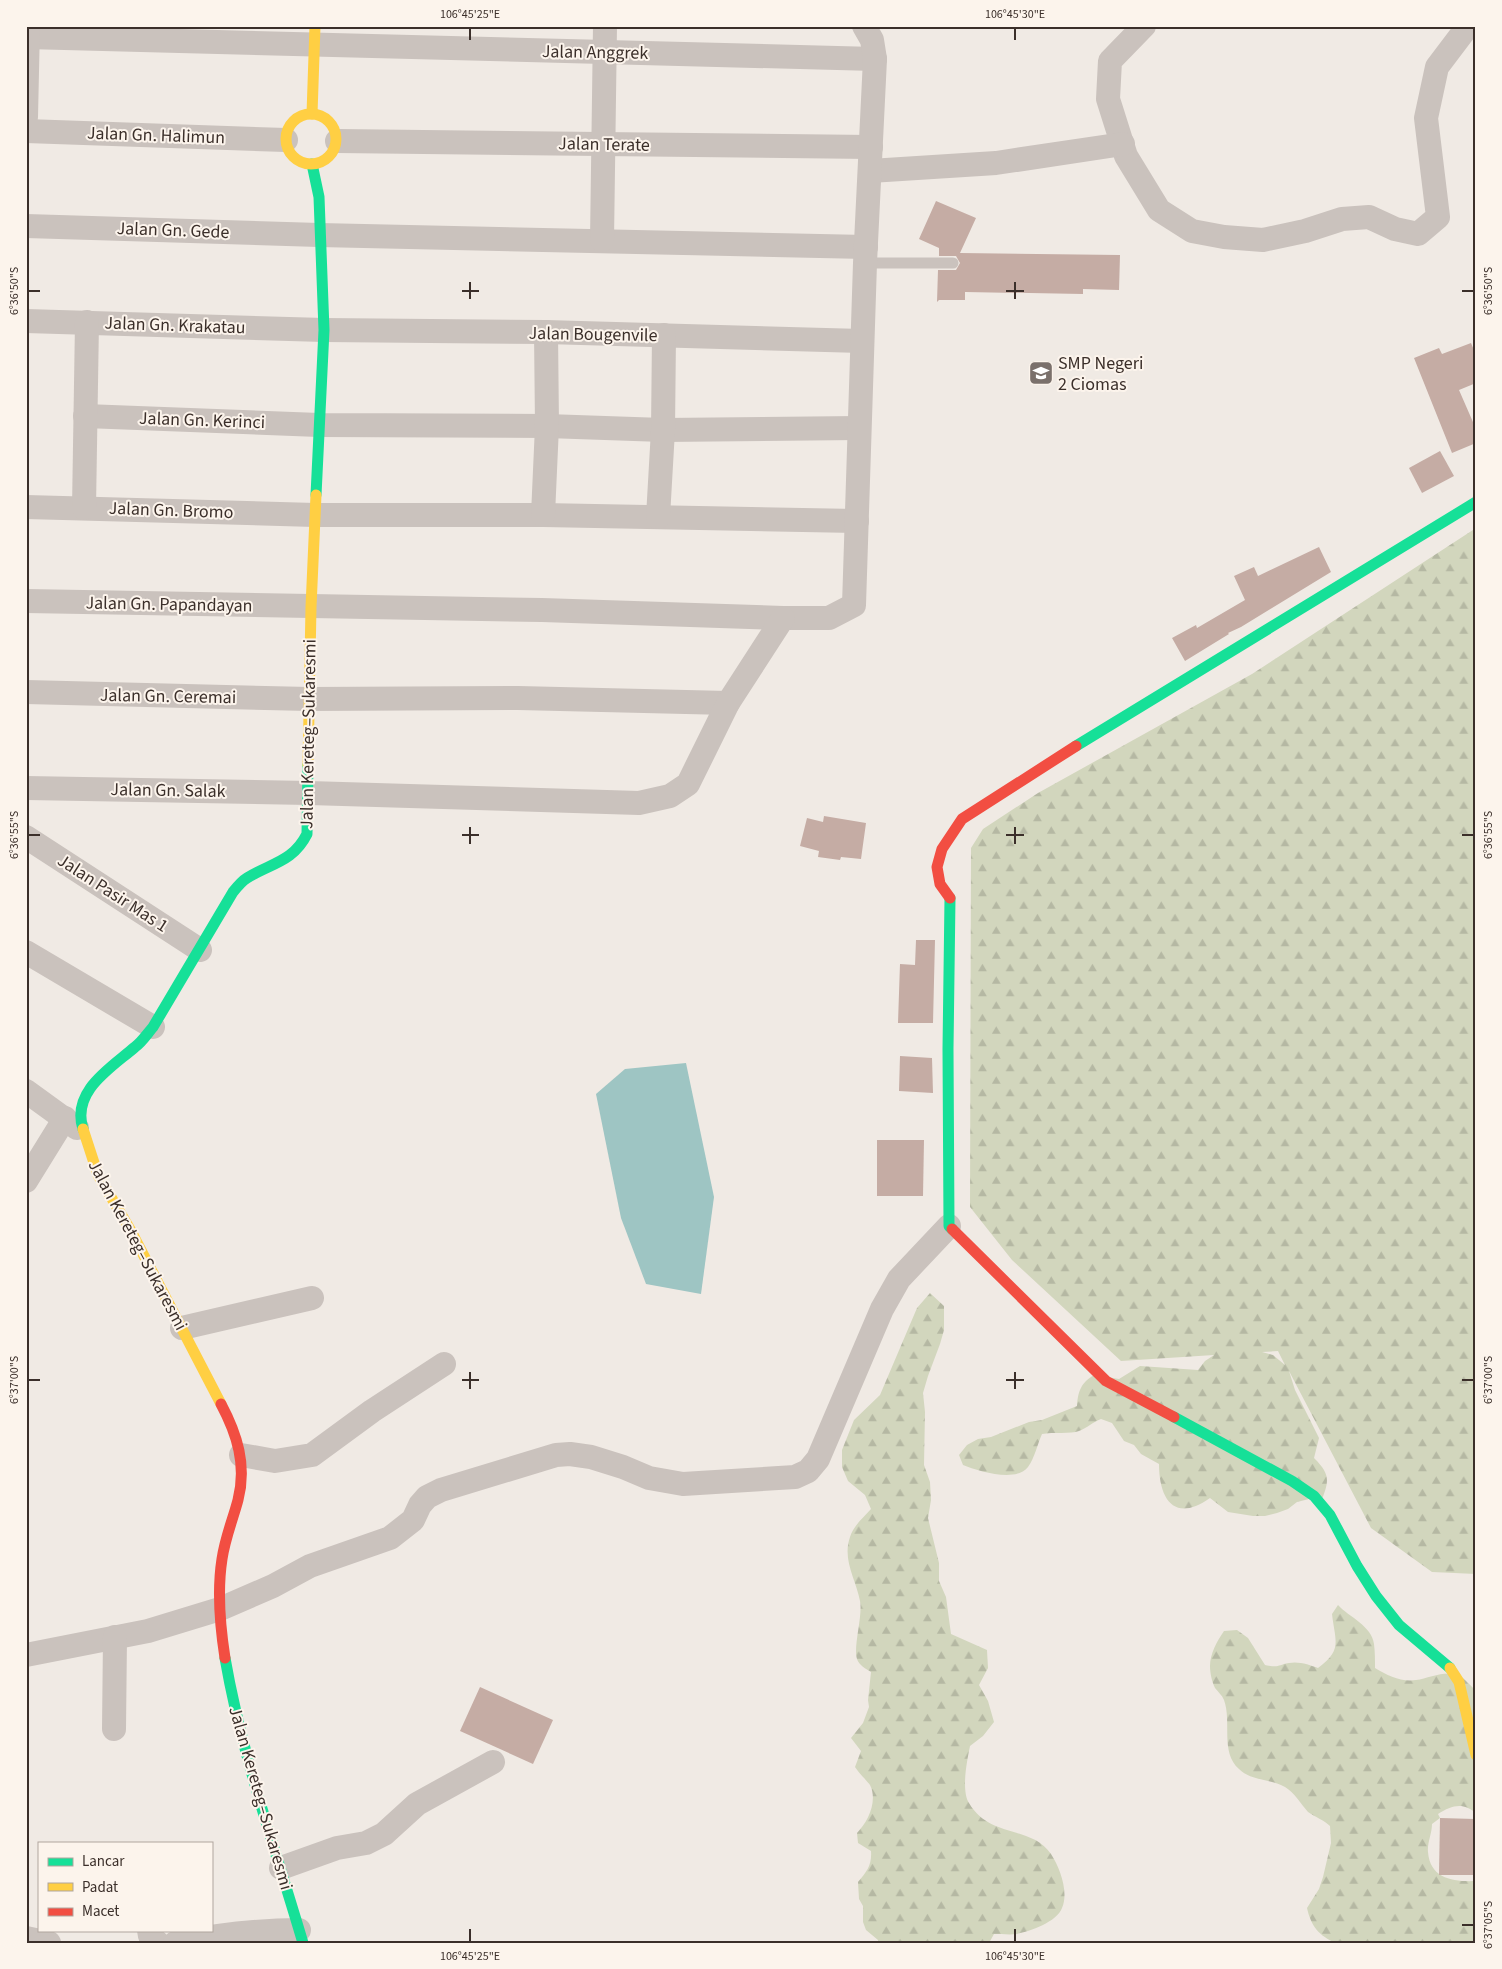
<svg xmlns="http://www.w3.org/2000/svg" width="1502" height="1969" font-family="'Source Sans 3',sans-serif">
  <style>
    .forest { fill: url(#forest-firs); fill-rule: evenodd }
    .water { fill: #9ec5c3 }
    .building { fill: #c5aca4 }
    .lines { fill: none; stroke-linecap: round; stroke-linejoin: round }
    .lane { stroke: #cac2bd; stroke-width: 11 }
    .street { stroke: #cac2bd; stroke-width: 24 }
    .fast { stroke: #16e098; stroke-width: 11 }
    .slow { stroke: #ffcf43; stroke-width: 11 }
    .jam { stroke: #f24e42; stroke-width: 11 }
    .ticks { fill: none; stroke: #3b2f2a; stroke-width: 2 }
    .labels { text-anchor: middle; stroke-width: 4; stroke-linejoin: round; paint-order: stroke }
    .street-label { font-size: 18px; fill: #3b2f2a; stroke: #fcf4ec }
    .poi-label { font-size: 18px; fill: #3b2f2a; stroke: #fcf4ec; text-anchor: start }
    .neatline { fill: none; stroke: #3b2f2a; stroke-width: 2 }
    .ticks-label { font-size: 12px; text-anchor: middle; fill: #3b2f2a }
  </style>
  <defs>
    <pattern id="forest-firs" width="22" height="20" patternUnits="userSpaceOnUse" patternTransform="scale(1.25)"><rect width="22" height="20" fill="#d2d6bd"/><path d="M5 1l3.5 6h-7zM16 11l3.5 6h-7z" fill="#b5b8a3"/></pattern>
  </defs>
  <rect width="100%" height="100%" fill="#f0eae4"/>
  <g class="forest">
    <path d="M 1476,528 L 1476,1574 L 1432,1572 L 1371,1528 L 1289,1371 L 1295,1390 L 1319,1438 L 1314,1458 C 1331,1475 1329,1481 1321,1502 L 1309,1499 L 1297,1502 L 1288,1509 L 1277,1513 L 1265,1516 L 1253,1516 L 1228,1512 L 1210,1498 C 1175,1523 1159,1500 1159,1464 L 1141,1454 L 1134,1445 L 1124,1441 L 1112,1423 L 1101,1419 C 1093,1422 1087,1428 1079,1431 C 1071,1434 1053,1432 1042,1434 C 1037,1445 1035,1457 1028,1467 C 1016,1483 978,1471 963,1465 L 959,1455 L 967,1445 L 978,1439 L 991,1437 L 1029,1422 L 1042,1420 L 1077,1406 C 1078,1391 1081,1383 1094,1375 L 1119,1379 L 1140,1366 L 1198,1370 L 1205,1361 L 1214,1355 L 1121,1361 L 1012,1260 L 970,1207 L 971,848 L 983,829 L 1038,793 L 1252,674 ZM 1278,1351 L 1285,1365 L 1273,1355 L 1262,1352 Z"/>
    <path d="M 930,1293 L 944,1306 L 944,1330 L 940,1344 L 928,1376 L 923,1393 L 925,1412 L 924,1465 L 930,1482 L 931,1500 L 928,1518 L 939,1563 L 939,1581 L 946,1597 L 951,1634 L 987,1650 L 988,1668 L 979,1685 L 988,1701 L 994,1722 L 983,1736 L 970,1746 C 967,1761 961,1790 969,1803 C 990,1839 1032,1825 1051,1854 C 1060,1868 1069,1892 1062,1908 C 1057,1922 1030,1931 1017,1934 C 1010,1935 1001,1934 994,1934 L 989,1943 L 878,1943 L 878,1940 L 866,1930 L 863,1922 L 863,1906 L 859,1899 L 858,1882 C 867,1871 872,1865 871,1851 L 858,1843 L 857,1833 C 868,1822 878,1801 870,1785 C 868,1782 858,1772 855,1767 L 861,1751 L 851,1738 L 863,1723 L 869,1707 L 868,1700 L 871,1672 C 866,1669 859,1665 857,1659 C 853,1647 863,1615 860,1601 C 856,1579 842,1560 850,1537 C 854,1525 863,1518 871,1509 L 865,1495 L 848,1481 L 842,1467 L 842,1450 L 854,1420 L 880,1395 L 917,1308 Z"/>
    <path d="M 1338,1605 C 1349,1617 1372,1626 1374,1644 C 1375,1652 1375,1660 1375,1668 C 1388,1676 1401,1682 1416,1680 C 1429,1678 1445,1670 1458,1675 C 1464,1678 1471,1686 1476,1691 L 1476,1813 C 1463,1802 1452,1805 1438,1814 L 1440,1818 L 1432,1824 C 1432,1833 1427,1844 1428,1852 C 1430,1879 1454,1882 1476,1881 L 1476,1943 L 1336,1943 C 1319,1936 1311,1926 1307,1908 L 1319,1889 L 1323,1877 L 1331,1843 L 1330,1826 C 1324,1820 1315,1817 1308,1812 C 1300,1803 1295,1793 1285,1787 C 1271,1779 1251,1781 1239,1769 C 1220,1752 1232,1722 1224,1700 C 1222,1695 1218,1692 1215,1688 C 1212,1682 1210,1673 1210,1666 C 1210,1654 1217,1641 1224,1631 L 1237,1630 L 1248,1638 L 1265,1665 C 1280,1668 1277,1665 1289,1663 C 1299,1661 1310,1665 1318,1668 C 1343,1650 1335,1641 1332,1614 Z"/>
  </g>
  <path class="water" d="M 686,1063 L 714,1197 L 701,1294 L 646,1284 L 621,1218 L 596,1094 L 625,1069 Z"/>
  <g class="building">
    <path d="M 936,201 L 976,218 L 960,253 L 1120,255 L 1119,290 L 1083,289 L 1083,294 L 965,292 L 965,300 L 939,300 L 937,302 L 938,270 L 956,270 L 960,263 L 956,256 L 939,256 L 939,248 L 919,239 Z"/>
    <path d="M 1471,343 L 1476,355 L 1476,383 L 1459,390 L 1476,429 L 1476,443 L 1452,453 L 1414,358 L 1439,348 L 1442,354 Z"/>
    <path d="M 1440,451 L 1454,476 L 1422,493 L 1409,468 Z"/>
    <path d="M 1319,547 L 1331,572 L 1241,627 L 1228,633 L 1229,634 L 1185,661 L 1172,638 L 1196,625 L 1197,628 L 1245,600 L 1234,576 L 1254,567 L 1258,576 Z"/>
    <path d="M 824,816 L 866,823 L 861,859 L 841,857 L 840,860 L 818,857 L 819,851 L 800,846 L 807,818 L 823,822 Z"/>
    <path d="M 916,940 L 935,940 L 933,1023 L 898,1023 L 900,964 L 915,965 Z"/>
    <path d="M 900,1056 L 932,1058 L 933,1093 L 899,1091 Z"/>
    <path d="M 877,1140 L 924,1140 L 923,1196 L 877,1196 Z"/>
    <path d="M 480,1687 L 553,1720 L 533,1764 L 460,1731 Z"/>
    <path d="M 1440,1818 L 1475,1819 L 1474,1875 L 1439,1875 Z"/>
  </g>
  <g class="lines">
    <path class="lane" d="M 865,263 L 953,263"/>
    <g class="street">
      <path d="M 1144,26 L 1110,61 L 1108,99 L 1126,156 L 1159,210 L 1192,231 L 1224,237 L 1263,240 L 1305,231 L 1342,219 L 1369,217 L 1395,229 L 1418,234 L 1438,217 L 1426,118 L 1437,67 L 1468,26"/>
      <path d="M 26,37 L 875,59"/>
      <path d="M 26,117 L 28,26"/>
      <path d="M 26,131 L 286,140"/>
      <path d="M 337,141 L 871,147"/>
      <path d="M 870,171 L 996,163 L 1123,144"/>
      <path d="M 26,226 L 319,235 L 866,247"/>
      <path d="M 602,240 L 605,26"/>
      <path d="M 26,321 L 324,330 L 546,332 L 862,341"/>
      <path d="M 85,416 L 319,425 L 547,426 L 663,430 L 859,428"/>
      <path d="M 26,507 L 315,515 L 543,515 L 857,521"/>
      <path d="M 84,508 L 87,322"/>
      <path d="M 543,515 L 547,426 L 546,332"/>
      <path d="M 658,517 L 663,430 L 664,335"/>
      <path d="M 26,601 L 542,610 L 783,618 L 829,618 L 854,605 L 865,263 L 875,59 L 872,40 L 864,26"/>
      <path d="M 26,692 L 309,699 L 518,698 L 728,703"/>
      <path d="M 26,788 L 309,793 L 639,803 L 670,796 L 688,784 L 728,703 L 783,618"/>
      <path d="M 26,837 L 200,950"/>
      <path d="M 26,952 L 153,1027"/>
      <path d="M 26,1091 L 77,1128"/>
      <path d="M 26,1181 L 65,1118"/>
      <path d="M 182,1328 L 312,1298"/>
      <path d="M 241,1455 L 275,1461 L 312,1455 L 372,1411 L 444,1364"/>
      <path d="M 26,1655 L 148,1631 L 220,1609 L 273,1586 L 310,1566 L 390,1538 L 413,1520 L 420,1505 L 427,1497 L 441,1490 L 556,1455 L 570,1454 L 591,1457 L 623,1467 L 649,1478 L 683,1484 L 795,1477 L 808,1471 L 818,1459 L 882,1309 L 899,1279 L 949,1226"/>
      <path d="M 114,1729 L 115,1637"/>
      <path d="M 281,1868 L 337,1848 L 366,1843 L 384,1834 L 417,1804 L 493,1762"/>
      <path d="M 149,1930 L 150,1936 L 158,1943"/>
      <path d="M 26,1938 L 49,1943"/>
      <path d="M 175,1943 C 217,1935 257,1930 299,1930"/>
    </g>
    <g class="fast">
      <path d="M 312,164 L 319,197 L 324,330 L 316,495"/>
      <path d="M 1076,746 L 1476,502"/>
      <path d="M 950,898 L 948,1049 L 949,1226 L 952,1229"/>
      <path d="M 83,1129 C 71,1091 111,1068 135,1047 C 142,1042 147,1034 153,1027 L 233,892 C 237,887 242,881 247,878 C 271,863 293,862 307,834 L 308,765"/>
      <path d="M 1174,1417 L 1292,1481 L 1314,1496 L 1330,1515 L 1357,1566 L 1376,1596 L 1399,1625 L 1450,1668"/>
      <path d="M 225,1658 C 242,1756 275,1848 303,1943"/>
    </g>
    <g class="slow">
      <path d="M 312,114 L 315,26"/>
      <circle cx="311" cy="139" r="25"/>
      <path d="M 308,765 L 311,607 L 316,495"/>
      <path d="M 83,1129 L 98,1175 L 131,1231 L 221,1404"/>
      <path d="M 1450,1668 L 1459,1682 L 1476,1755"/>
    </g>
    <g class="jam">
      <path d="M 950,898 L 940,884 L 937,867 L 942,849 L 962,819 L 1076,746"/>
      <path d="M 952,1229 L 1106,1381 L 1174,1417"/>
      <path d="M 221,1404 C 237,1434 247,1465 238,1500 C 233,1519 225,1538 222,1559 C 217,1591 220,1626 225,1658"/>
    </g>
  </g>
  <path class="ticks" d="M 470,28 L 470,40M 1015,28 L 1015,40M 470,282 L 470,299M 1015,282 L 1015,299M 28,291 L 40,291M 462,291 L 479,291M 1006,291 L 1024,291M 1462,291 L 1474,291M 470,827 L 470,844M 1015,827 L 1015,844M 28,835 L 40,835M 462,835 L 479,835M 1006,835 L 1024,835M 1462,835 L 1474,835M 470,1372 L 470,1389M 1015,1372 L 1015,1389M 28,1380 L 40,1380M 462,1380 L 479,1380M 1006,1380 L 1024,1380M 1462,1380 L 1474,1380M 1462,1925 L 1474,1925M 470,1929 L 470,1942M 1015,1929 L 1015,1942"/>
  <defs>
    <symbol id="school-square" viewBox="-11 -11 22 22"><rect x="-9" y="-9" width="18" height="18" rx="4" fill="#7a706b" stroke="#fcf4ec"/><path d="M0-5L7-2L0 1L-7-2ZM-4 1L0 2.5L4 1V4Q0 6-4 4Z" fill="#fff"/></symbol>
  </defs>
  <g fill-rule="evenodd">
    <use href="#school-square" x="1027" y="359" width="28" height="28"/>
  </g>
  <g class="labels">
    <g class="street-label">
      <text transform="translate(595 52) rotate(1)" y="6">Jalan Anggrek</text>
      <text transform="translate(156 135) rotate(2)" y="6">Jalan Gn. Halimun</text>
      <text transform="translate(604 144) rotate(1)" y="6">Jalan Terate</text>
      <text transform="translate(173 230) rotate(2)" y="6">Jalan Gn. Gede</text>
      <text transform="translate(175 325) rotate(2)" y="6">Jalan Gn. Krakatau</text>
      <text transform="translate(593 334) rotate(1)" y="6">Jalan Bougenvile</text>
      <text transform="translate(202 420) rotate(2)" y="6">Jalan Gn. Kerinci</text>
      <text transform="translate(171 510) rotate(2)" y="6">Jalan Gn. Bromo</text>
      <text transform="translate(169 604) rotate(1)" y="6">Jalan Gn. Papandayan</text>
      <text transform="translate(168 696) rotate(1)" y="6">Jalan Gn. Ceremai</text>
      <text transform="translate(308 734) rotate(-89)" y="6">Jalan Kereteg–Sukaresmi</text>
      <text transform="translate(168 790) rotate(1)" y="6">Jalan Gn. Salak</text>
      <text transform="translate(113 893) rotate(33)" y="6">Jalan Pasir Mas 1</text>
      <text transform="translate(138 1245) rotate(62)" y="6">Jalan Kereteg–Sukaresmi</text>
      <text transform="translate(261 1798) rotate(74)" y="6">Jalan Kereteg–Sukaresmi</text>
    </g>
    <g class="poi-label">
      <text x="1058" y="369">SMP Negeri<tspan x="1058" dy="21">2 Ciomas</tspan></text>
    </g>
  </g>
  <rect width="1502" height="1969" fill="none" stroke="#fcf4ec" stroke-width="55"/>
  <rect x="38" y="1842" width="175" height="90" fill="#fcf4ec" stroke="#afa59e"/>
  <rect x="48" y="1858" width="25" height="8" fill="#16e098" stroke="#afa59e"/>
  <text x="82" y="1866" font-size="15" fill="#3b2f2a">Lancar</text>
  <rect x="48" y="1883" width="25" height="8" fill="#ffcf43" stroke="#afa59e"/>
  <text x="82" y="1892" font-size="15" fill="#3b2f2a">Padat</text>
  <rect x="48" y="1908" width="25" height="8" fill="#f24e42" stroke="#afa59e"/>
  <text x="82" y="1916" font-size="15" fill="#3b2f2a">Macet</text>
  <rect x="28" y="28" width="1446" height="1914" class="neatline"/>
  <g class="ticks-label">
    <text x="470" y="18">106°45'25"E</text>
    <text x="1015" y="18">106°45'30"E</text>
    <text transform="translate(14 291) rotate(-90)" y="4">6°36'50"S</text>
    <text transform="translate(1488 291) rotate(-90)" y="4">6°36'50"S</text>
    <text transform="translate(14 835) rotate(-90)" y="4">6°36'55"S</text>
    <text transform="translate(1488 835) rotate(-90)" y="4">6°36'55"S</text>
    <text transform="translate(14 1380) rotate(-90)" y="4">6°37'00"S</text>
    <text transform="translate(1488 1380) rotate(-90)" y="4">6°37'00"S</text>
    <text transform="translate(1488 1925) rotate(-90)" y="4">6°37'05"S</text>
    <text x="470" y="1960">106°45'25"E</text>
    <text x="1015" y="1960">106°45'30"E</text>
  </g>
</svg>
